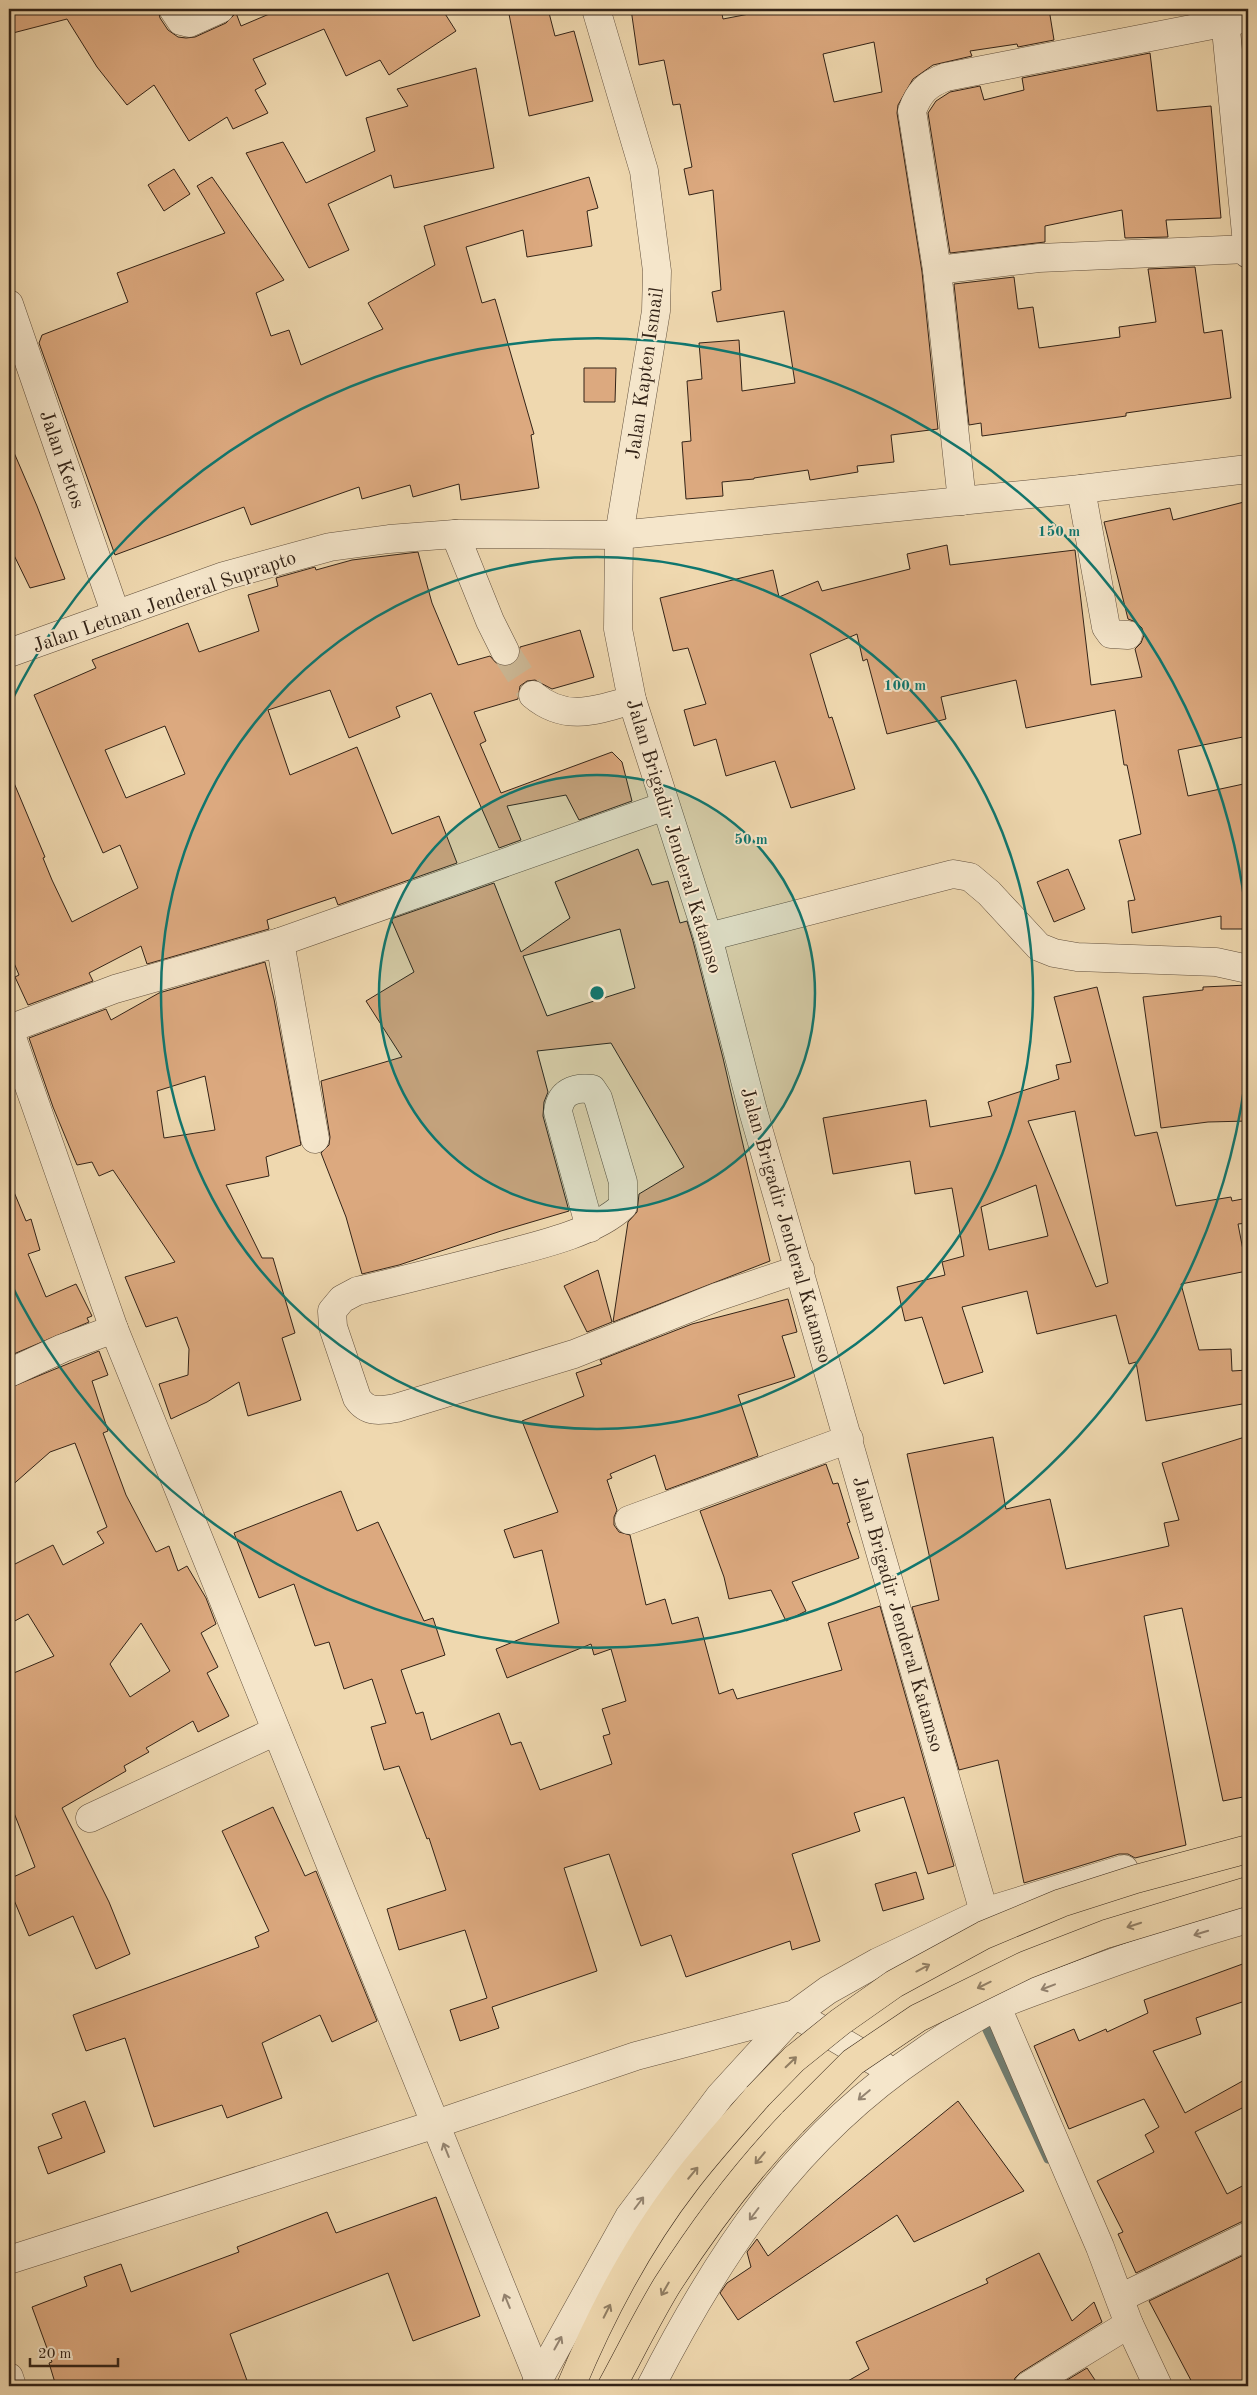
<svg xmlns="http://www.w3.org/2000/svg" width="1257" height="2395" font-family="'Old Standard TT',serif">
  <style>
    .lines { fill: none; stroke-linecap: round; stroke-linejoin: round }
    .stream { stroke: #717d71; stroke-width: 9 }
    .building { fill: #dca97f; stroke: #332317; fill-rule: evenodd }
    .minor-tunnel { stroke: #c9b491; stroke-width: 28; stroke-dasharray: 28 14; stroke-linecap: butt }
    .minor-casing { stroke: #62503d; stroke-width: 29 }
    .highway-casing { stroke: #332317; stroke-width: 29 }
    .minor { stroke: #f5e6cb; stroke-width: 28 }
    .highway { stroke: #efd8af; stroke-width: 28 }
    .highway-bridge-casing { stroke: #332317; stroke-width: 29; stroke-linecap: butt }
    .highway-bridge { stroke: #efd8af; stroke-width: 28 }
    .oneway { stroke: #917e63 }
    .oneway2 { stroke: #948471 }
    .ring { fill: none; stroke: #0f766e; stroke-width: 2.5 }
    .labels { text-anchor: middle; stroke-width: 4; stroke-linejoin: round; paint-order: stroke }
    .street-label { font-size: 20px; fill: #332317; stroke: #f5e6cb }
    .centre { fill: #0f766e; stroke: #f5e6cb; stroke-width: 2.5 }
    .ring-label { font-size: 15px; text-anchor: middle; font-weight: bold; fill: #0f766e; stroke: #f5e6cb; stroke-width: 4; stroke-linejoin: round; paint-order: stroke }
  </style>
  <rect width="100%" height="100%" fill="#efd8af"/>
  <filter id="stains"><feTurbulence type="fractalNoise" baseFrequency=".004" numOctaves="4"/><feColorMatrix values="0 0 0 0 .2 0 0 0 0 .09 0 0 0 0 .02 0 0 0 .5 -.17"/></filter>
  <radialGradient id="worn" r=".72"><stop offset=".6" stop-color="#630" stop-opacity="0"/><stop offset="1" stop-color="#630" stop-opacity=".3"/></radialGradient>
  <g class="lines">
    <path class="stream" d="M 987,2030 L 1048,2159"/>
  </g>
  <g class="building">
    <path d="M 9,9 L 158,9 L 160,18 L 168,30 L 178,37 L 186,38 L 195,37 L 226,23 L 236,13 L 241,26 L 281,9 L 442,9 L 456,31 L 389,75 L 380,60 L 346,76 L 324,29 L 253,59 L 266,84 L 255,90 L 268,113 L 233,129 L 227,117 L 189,141 L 154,85 L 127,105 L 97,67 L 67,19 L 9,34 Z"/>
    <path d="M 508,9 L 548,9 L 555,36 L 574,31 L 593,101 L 529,116 Z"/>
    <path d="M 631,9 L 721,9 L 723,19 L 775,9 L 1049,9 L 1054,40 L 1018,47 L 1017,44 L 970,51 L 972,56 L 933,65 L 913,79 L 898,105 L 897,113 L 922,272 L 938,429 L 891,435 L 894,462 L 857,466 L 858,472 L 810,480 L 808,470 L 754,478 L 754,479 L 722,482 L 723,496 L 686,499 L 682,442 L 691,441 L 687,381 L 702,379 L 699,343 L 739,340 L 742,391 L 795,383 L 784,311 L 717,322 L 712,292 L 721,290 L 713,190 L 689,195 L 684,169 L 692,167 L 680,104 L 673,105 L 664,60 L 639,65 ZM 874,42 L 882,92 L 834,102 L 823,54 Z"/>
    <path d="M 1150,53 L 1157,111 L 1211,106 L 1221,218 L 1166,220 L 1168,237 L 1125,238 L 1122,210 L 1045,226 L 1045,242 L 950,253 L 928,113 L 936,101 L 950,92 L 980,86 L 984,100 L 1024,90 L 1022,78 Z"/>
    <path d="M 476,68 L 494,168 L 394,188 L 391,175 L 328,204 L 349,250 L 309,268 L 246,153 L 283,142 L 306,183 L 375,151 L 366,118 L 408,106 L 397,89 Z"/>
    <path d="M 174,169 L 190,194 L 164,211 L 148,185 Z"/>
    <path d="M 212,177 L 284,280 L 256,293 L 271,336 L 289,330 L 301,365 L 383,329 L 368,303 L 435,265 L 424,226 L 589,177 L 598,208 L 587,211 L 592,246 L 527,257 L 523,230 L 466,247 L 482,303 L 495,299 L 534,434 L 531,435 L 539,488 L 461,500 L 459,484 L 413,497 L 410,485 L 362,499 L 359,487 L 251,525 L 244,507 L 115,555 L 39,343 L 42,335 L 128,302 L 117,273 L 225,233 L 197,186 Z"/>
    <path d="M 1195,267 L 1204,333 L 1222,330 L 1231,398 L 1126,413 L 1126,416 L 982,436 L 981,423 L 969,425 L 954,284 L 1014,277 L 1018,309 L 1033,307 L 1039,348 L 1120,337 L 1119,327 L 1156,322 L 1148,269 Z"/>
    <path d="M 584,368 L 616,368 L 615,402 L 584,402 Z"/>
    <path d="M 9,441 L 37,506 L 65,579 L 30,588 L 9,545 Z"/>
    <path d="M 1248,501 L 1248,736 L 1178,750 L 1188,796 L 1248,783 L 1248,862 L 1246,862 L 1247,929 L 1221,929 L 1221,916 L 1132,933 L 1128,901 L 1135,900 L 1119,840 L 1141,834 L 1127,765 L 1124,765 L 1115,710 L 1026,728 L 1016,680 L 941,697 L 946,719 L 887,734 L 867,659 L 863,661 L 857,634 L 810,654 L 829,718 L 832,717 L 855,789 L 791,808 L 775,761 L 726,776 L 716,739 L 694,746 L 684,710 L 706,704 L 688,648 L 673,651 L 660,598 L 773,570 L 779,597 L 818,581 L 822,591 L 910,569 L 907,554 L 947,545 L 950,565 L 1075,550 L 1091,685 L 1142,677 L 1135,649 L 1141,643 L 1144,635 L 1142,628 L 1136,622 L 1128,619 L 1104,522 L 1170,508 L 1173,520 Z"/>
    <path d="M 418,552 L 432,603 L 458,665 L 490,656 L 497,664 L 505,667 L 512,665 L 518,659 L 520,647 L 580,630 L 594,677 L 552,689 L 535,680 L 527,681 L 520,686 L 518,699 L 474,712 L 486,741 L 480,744 L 501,793 L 612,752 L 622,762 L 632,801 L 579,820 L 566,795 L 507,806 L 521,840 L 499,848 L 431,693 L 396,707 L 400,717 L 349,738 L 330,690 L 268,710 L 290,775 L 357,747 L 392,834 L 439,816 L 457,863 L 338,905 L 335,897 L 267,920 L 269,929 L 147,964 L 141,946 L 89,973 L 93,981 L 28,1005 L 15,977 L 19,975 L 9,951 L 9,771 L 45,857 L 43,858 L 52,880 L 72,922 L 138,888 L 120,845 L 103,853 L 34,695 L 96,668 L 92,660 L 188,623 L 199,652 L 259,631 L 248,595 L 278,586 L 276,578 L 315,567 L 316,570 L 352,560 ZM 165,726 L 185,774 L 126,798 L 105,750 Z"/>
    <path d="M 638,849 L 652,885 L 668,881 L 680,923 L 687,921 L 693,941 L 723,1058 L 770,1261 L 613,1322 L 628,1222 L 637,1212 L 639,1194 L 684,1167 L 611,1043 L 537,1051 L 548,1092 L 544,1102 L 543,1116 L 569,1211 L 501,1231 L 399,1265 L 362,1274 L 346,1217 L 321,1153 L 329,1145 L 330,1137 L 321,1081 L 402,1057 L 366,1001 L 414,972 L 391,919 L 494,883 L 521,952 L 570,918 L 555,882 ZM 620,929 L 635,988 L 547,1016 L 523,956 Z"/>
    <path d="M 1068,869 L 1085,909 L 1054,922 L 1037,882 Z"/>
    <path d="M 265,962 L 274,999 L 301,1145 L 266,1157 L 269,1176 L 226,1185 L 262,1258 L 273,1258 L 295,1333 L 282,1338 L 301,1400 L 248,1416 L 239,1382 L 207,1402 L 171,1419 L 159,1384 L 188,1375 L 189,1349 L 177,1317 L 146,1327 L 125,1277 L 175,1262 L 113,1170 L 99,1176 L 92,1162 L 77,1165 L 53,1107 L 29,1038 L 106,1009 L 111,1020 L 159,993 ZM 205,1076 L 215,1130 L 164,1138 L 157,1091 Z"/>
    <path d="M 1248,985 L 1248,1121 L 1208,1122 L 1161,1128 L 1143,997 L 1203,990 L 1203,987 Z"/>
    <path d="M 1097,987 L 1135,1136 L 1157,1132 L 1176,1206 L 1231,1197 L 1232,1201 L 1248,1198 L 1248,1223 L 1238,1224 L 1247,1271 L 1181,1284 L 1199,1350 L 1231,1349 L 1232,1371 L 1248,1370 L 1248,1403 L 1146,1421 L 1136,1362 L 1129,1364 L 1116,1315 L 1037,1334 L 1027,1291 L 962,1307 L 983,1372 L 944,1384 L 922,1317 L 905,1321 L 897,1287 L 945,1275 L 942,1262 L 964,1256 L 952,1188 L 915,1194 L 910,1161 L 833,1174 L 823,1118 L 926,1100 L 930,1127 L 992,1116 L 988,1102 L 1059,1079 L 1056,1065 L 1071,1062 L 1054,997 ZM 1075,1111 L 1108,1283 L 1096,1287 L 1028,1121 ZM 1036,1185 L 1048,1236 L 989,1250 L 981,1207 Z"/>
    <path d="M 9,1180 L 26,1221 L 31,1219 L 40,1250 L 28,1254 L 46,1297 L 76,1284 L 92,1316 L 87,1318 L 89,1322 L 9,1356 Z"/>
    <path d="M 598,1270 L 612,1322 L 587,1332 L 564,1286 Z"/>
    <path d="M 788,1299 L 797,1332 L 782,1336 L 795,1377 L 738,1395 L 758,1456 L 666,1490 L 655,1455 L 610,1474 L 612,1478 L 607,1480 L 617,1510 L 614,1517 L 614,1525 L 619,1532 L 630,1535 L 646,1605 L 665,1599 L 672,1624 L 698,1617 L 719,1694 L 733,1689 L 737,1699 L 842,1670 L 828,1623 L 880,1606 L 954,1866 L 928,1874 L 904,1797 L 854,1813 L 860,1831 L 792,1854 L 820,1941 L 792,1950 L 790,1941 L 686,1977 L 671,1935 L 641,1946 L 609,1854 L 564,1868 L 597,1971 L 492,2007 L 499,2028 L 460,2041 L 450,2010 L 487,1998 L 465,1930 L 399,1950 L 387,1909 L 446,1890 L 429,1838 L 427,1839 L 399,1766 L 384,1770 L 371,1727 L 386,1723 L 372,1679 L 344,1689 L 329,1642 L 315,1646 L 294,1584 L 259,1598 L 234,1533 L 341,1491 L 357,1531 L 378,1522 L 424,1621 L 433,1618 L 445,1655 L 401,1670 L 416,1714 L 423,1712 L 431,1740 L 499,1713 L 511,1745 L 521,1742 L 540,1790 L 612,1764 L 603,1736 L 610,1734 L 602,1709 L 626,1701 L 611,1649 L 594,1655 L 591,1644 L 507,1678 L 496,1649 L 559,1623 L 542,1550 L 514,1558 L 504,1530 L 558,1512 L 522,1421 L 584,1396 L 576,1373 L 602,1364 L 600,1360 L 692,1324 Z"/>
    <path d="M 99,1351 L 108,1375 L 92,1381 L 108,1431 L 103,1433 L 126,1495 L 156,1552 L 169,1546 L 178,1571 L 187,1566 L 206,1598 L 216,1624 L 201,1633 L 218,1667 L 207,1673 L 229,1716 L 198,1732 L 193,1721 L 146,1748 L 149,1752 L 124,1766 L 126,1771 L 62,1808 L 109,1902 L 130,1954 L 96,1969 L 73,1916 L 29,1936 L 9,1888 L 9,1879 L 35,1867 L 9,1800 L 9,1675 L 54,1656 L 28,1614 L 9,1624 L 9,1567 L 53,1545 L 63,1565 L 104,1543 L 97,1532 L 107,1527 L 75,1443 L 50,1452 L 9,1488 L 9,1388 ZM 141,1623 L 170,1671 L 130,1697 L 110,1664 Z"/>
    <path d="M 1248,1436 L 1248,1796 L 1223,1801 L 1182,1608 L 1144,1616 L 1186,1845 L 1135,1858 L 1128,1854 L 1119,1854 L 1024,1883 L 998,1760 L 959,1770 L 912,1607 L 939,1600 L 907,1454 L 993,1437 L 1006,1509 L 1050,1499 L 1066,1569 L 1169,1546 L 1164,1523 L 1179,1520 L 1162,1463 Z"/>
    <path d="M 826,1464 L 833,1484 L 838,1483 L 850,1522 L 847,1523 L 859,1558 L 792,1582 L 806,1611 L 786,1621 L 771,1590 L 729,1599 L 724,1577 L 700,1511 Z"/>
    <path d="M 273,1807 L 305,1876 L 316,1871 L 377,2021 L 332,2042 L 320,2015 L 262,2043 L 282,2098 L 227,2118 L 222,2105 L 154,2127 L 125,2038 L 86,2051 L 73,2015 L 259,1947 L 255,1937 L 269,1931 L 222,1831 Z"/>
    <path d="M 916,1872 L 924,1899 L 883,1911 L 875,1884 Z"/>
    <path d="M 1248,1962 L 1248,2000 L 1196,2018 L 1201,2034 L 1153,2051 L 1185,2113 L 1248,2078 L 1248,2105 L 1195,2132 L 1227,2194 L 1248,2183 L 1248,2221 L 1241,2222 L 1136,2273 L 1118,2234 L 1123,2232 L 1097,2181 L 1154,2152 L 1145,2135 L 1159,2127 L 1144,2099 L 1069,2129 L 1034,2046 L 1074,2029 L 1079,2041 L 1106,2029 L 1107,2032 L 1148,2013 L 1144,2000 Z"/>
    <path d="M 85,2101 L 105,2152 L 48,2174 L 38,2147 L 62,2138 L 52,2114 Z"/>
    <path d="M 958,2101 L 1024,2191 L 914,2242 L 897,2215 L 738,2320 L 720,2293 L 727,2283 L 751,2267 L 747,2252 L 757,2239 L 768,2256 Z"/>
    <path d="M 436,2197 L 480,2316 L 413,2341 L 388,2273 L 230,2334 L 249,2386 L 56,2386 L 49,2363 L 52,2362 L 32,2307 L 87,2286 L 84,2277 L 121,2264 L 131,2292 L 239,2252 L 237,2247 L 327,2212 L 336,2233 Z"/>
    <path d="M 1039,2253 L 1072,2321 L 1094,2302 L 1102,2322 L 1020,2373 L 1015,2378 L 1012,2386 L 839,2386 L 869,2369 L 856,2342 L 988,2283 L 986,2279 Z"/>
    <path d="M 1248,2253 L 1248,2386 L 1194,2386 L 1149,2301 Z"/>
    <path d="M 1087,2368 L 1099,2386 L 1057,2386 Z"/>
  </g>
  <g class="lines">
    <path class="minor-tunnel" d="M 505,651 L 533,695"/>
    <defs>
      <g id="minor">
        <path d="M 173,9 L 181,21 L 189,23 L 220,9"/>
        <path d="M 596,9 L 644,171 L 657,271 L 656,311 L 619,535 L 618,629 L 632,700 L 708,937 L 753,1111 L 984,1912"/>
        <path d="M 1224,9 L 1248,254"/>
        <path d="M 937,270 L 1039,258 L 1248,249"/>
        <path d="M 9,304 L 116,615"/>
        <path d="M 1081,489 L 1106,627 L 1111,634 L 1128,635"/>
        <path d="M 962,501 L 937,270 L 912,111 C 919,92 927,84 946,77 L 1248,18"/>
        <path d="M 455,534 L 490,621 L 505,651"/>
        <path d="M 9,653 L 224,576 L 330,547 L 389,539 L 455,534 L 619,535 L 1081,489 L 1248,469"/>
        <path d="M 533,695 C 565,722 595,711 632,700"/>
        <path d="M 708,937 L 953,874 L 970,877 L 989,893 L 1039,947 L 1054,953 L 1077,957 L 1216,962 L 1248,969"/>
        <path d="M 280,942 L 315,1139"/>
        <path d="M 9,1029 L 114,1329 L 538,2378"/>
        <path d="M 9,1029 L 115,989 L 280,942 L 665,806"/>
        <path d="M 590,1228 L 558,1112 C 560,1092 574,1087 592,1089 L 598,1098 L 623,1182 L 623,1206 C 593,1235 527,1248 486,1259 C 443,1270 400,1281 357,1291 L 342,1299 L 332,1311 L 333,1327 L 357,1398 C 367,1413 380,1411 396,1408 L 574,1354 L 717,1297 L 800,1269"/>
        <path d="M 9,1373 L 63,1348 L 114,1329"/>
        <path d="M 629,1520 L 849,1439"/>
        <path d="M 90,1818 L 276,1731"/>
        <path d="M 997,2007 L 1100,2247 L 1129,2324 L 1158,2386"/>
        <path d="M 9,2260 L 436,2124 L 636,2056 L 795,2014 L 828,1990 L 878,1962 L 984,1912 L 1124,1869"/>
        <path d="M 1120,2298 L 1248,2236"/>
        <path d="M 9,2377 L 12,2386"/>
        <path d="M 535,2386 L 629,2217 L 720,2096 L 795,2014 L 883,2066"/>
        <path d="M 651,2386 C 720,2251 795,2138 923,2052 C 946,2036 972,2019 997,2006 C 1020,1996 1044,1988 1068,1979 C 1127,1957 1187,1936 1248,1919"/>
        <path d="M 1028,2386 L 1129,2324"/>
      </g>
      <g id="highway">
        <path d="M 571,2386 C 601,2314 638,2243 686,2181 C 708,2152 733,2125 757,2097"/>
        <path d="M 612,2386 C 630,2353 647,2318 667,2285 C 704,2227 745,2172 793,2122"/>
      </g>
    </defs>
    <use href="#minor" class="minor-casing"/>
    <use href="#highway" class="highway-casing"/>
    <use href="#minor" class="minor"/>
    <use href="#highway" class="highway"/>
    <defs>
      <g id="highway-bridge">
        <path d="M 757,2097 L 794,2059 L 840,2022 L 894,1984 L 984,1935 L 1061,1903 L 1136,1879 L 1248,1849"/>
        <path d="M 793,2122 L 853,2062 L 918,2018 L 1026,1965 L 1106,1934 L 1248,1891"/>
      </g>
    </defs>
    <use href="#highway-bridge" class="highway-bridge-casing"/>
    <use href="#highway-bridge" class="highway-bridge"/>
  </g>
  <defs><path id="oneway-shaft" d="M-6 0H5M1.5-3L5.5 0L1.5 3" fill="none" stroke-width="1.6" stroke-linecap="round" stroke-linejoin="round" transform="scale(1.25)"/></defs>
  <g class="oneway">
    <use href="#oneway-shaft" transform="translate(1134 1925) rotate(162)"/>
    <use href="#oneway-shaft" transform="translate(923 1968) rotate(-28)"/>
    <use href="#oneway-shaft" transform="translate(984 1985) rotate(154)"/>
    <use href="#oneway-shaft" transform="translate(791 2062) rotate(-44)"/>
    <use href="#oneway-shaft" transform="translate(760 2158) rotate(130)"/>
    <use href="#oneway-shaft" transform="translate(693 2173) rotate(-50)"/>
    <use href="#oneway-shaft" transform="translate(665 2289) rotate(120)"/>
    <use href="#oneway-shaft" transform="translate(607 2311) rotate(-63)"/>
  </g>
  <g class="oneway2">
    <use href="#oneway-shaft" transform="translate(1201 1933) rotate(163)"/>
    <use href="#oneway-shaft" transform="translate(1048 1987) rotate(159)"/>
    <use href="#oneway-shaft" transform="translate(864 2095) rotate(140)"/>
    <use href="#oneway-shaft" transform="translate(446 2150) rotate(-112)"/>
    <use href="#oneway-shaft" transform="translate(639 2203) rotate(-53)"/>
    <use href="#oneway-shaft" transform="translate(754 2214) rotate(127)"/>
    <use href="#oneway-shaft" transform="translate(507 2301) rotate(-112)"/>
    <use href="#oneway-shaft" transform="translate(558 2343) rotate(-61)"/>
  </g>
  <circle cx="597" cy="993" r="218" fill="#0f766e" fill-opacity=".12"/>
  <g class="ring">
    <circle cx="597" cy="993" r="218"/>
    <circle cx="597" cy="993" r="436"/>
    <path d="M1248 1056A654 654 0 0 1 9 1280M9 706A654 654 0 0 1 1248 930"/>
  </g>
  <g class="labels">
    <g class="street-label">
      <text transform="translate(644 373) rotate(-82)" y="7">Jalan Kapten Ismail</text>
      <text transform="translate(63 459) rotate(71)" y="7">Jalan Ketos</text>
      <text transform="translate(164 601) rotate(-19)" y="7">Jalan Letnan Jenderal Suprapto</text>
      <text transform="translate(675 836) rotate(73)" y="7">Jalan Brigadir Jenderal Katamso</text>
      <text transform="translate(787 1225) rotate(74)" y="7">Jalan Brigadir Jenderal Katamso</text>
      <text transform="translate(899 1614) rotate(74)" y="7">Jalan Brigadir Jenderal Katamso</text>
    </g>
  </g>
  <circle cx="597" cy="993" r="8" class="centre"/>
  <g class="ring-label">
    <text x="1059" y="536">150 m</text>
    <text x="905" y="690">100 m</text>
    <text x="751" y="844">50 m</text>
  </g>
  <rect width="1257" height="2395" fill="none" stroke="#efd8af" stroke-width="30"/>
  <rect x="10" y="10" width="1237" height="2375" fill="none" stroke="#332317" stroke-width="2.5"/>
  <rect x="15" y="15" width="1227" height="2365" fill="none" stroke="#332317"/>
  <path d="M30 2358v8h88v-8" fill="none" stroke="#332317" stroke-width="2.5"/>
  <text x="38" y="2358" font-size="15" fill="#332317" stroke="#f5e6cb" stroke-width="4" paint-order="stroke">20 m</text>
  <rect width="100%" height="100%" filter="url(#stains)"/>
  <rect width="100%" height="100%" fill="url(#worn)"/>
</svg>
